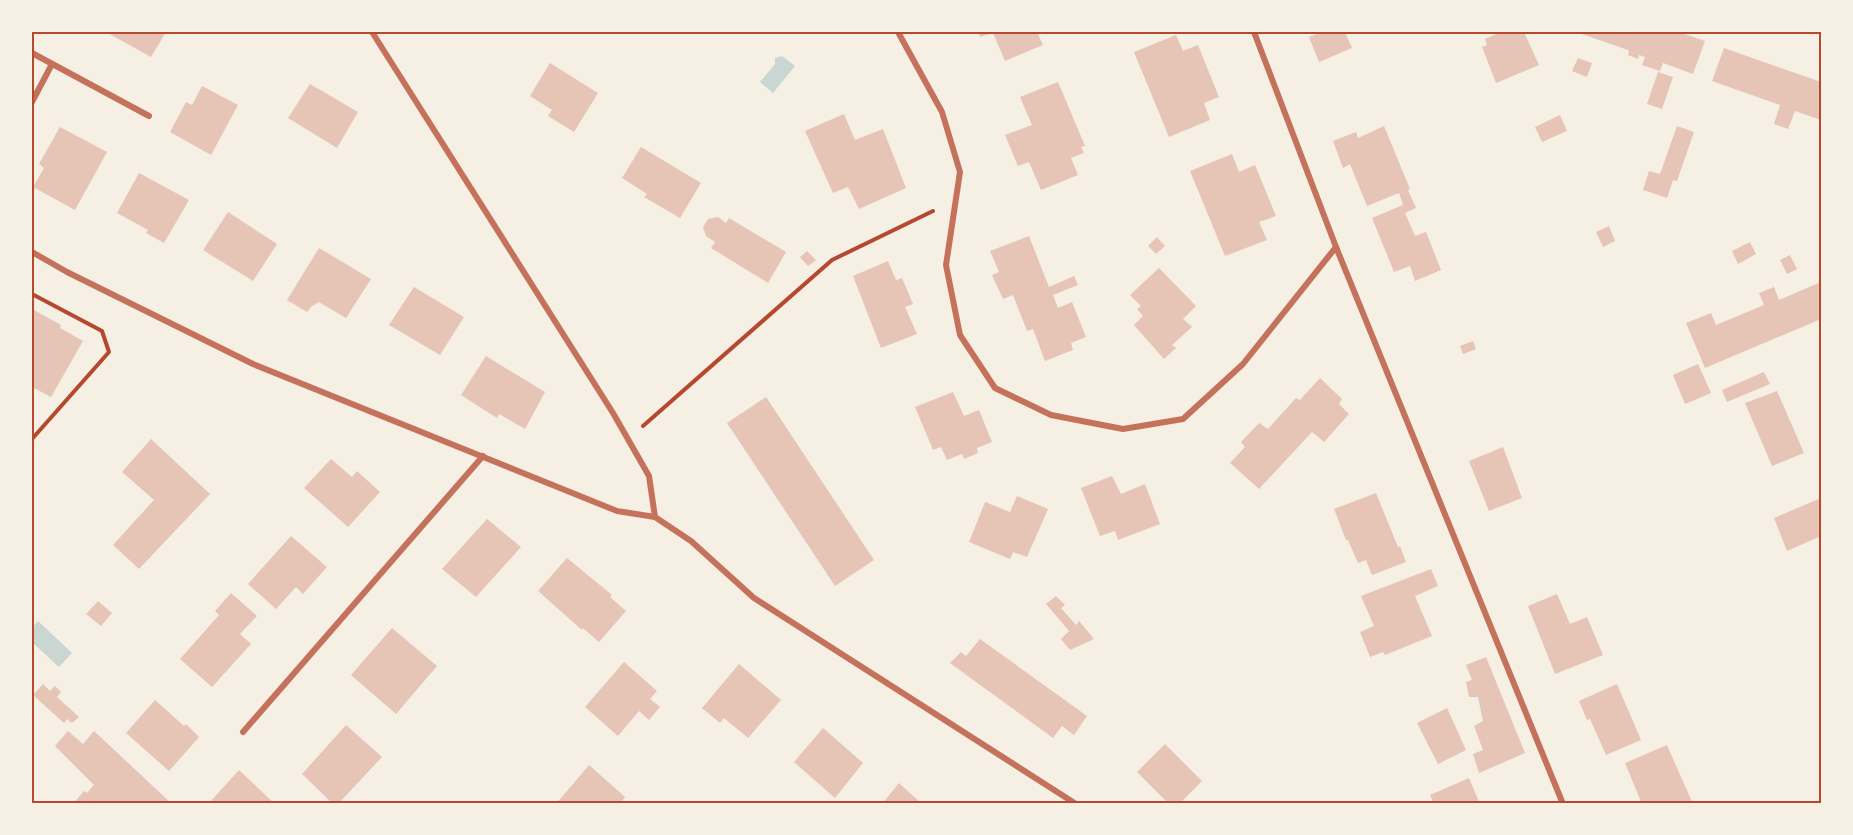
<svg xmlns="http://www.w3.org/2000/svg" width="1853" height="835" font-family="Quicksand,sans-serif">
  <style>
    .water { fill: #c9d6d2 }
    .building { fill: #e6c5b7 }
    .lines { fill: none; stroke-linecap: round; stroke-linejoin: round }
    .path { stroke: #b5482f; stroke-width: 4 }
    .minor { stroke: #c5725c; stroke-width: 6 }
    .neatline { fill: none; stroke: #b5482f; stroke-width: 2 }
  </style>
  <rect width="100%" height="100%" fill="#f6efe4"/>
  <g class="water">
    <path d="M 782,56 L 795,66 L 773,93 L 760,82 L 775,64 L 775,58 Z"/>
    <path d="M 38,621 L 72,653 L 59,667 L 32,642 L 32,628 Z"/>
  </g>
  <g class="building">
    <path d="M 106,32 L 166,32 L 151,57 Z"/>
    <path d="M 978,32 L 1037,32 L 1043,45 L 1005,61 L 993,33 L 980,37 Z"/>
    <path d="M 1316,32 L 1345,32 L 1352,48 L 1319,62 L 1309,37 L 1317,34 Z"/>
    <path d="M 1501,32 L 1524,32 L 1539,65 L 1496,83 L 1482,47 L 1487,45 L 1485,39 Z"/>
    <path d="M 1576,32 L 1679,32 L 1705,41 L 1693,74 L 1663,63 L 1660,71 L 1642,65 L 1645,57 L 1639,55 L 1638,59 L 1628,55 L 1629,51 L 1628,50 Z"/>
    <path d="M 1176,35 L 1183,51 L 1198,45 L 1219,97 L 1204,103 L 1210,120 L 1169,137 L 1134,52 Z"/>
    <path d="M 1724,48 L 1821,82 L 1821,120 L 1795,111 L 1788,129 L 1774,124 L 1780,105 L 1712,81 Z"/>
    <path d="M 1578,58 L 1592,63 L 1587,77 L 1572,71 Z"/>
    <path d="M 550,63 L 598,93 L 574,132 L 548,116 L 552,110 L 530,96 Z"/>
    <path d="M 1658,72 L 1673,77 L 1662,109 L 1647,104 Z"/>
    <path d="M 1058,82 L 1085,146 L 1081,147 L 1084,153 L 1071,158 L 1078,175 L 1041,190 L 1029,162 L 1018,166 L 1005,135 L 1032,125 L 1020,97 Z"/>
    <path d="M 310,84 L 358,112 L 337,148 L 288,118 Z"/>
    <path d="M 202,86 L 238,105 L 211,155 L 170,132 L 186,102 L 192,105 Z"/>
    <path d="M 844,114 L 855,140 L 883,129 L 906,188 L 859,209 L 848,187 L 833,193 L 805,131 Z"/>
    <path d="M 1560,115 L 1567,131 L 1542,142 L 1535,127 Z"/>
    <path d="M 1384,126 L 1410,189 L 1408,190 L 1416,208 L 1405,213 L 1415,236 L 1426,232 L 1441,270 L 1415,281 L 1410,266 L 1394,272 L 1372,218 L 1403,205 L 1399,193 L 1367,206 L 1350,164 L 1343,168 L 1333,141 L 1356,132 L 1358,138 Z"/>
    <path d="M 1677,126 L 1694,132 L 1677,181 L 1673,180 L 1667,198 L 1643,190 L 1649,171 L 1660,174 Z"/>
    <path d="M 60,127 L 107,152 L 75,210 L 33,187 L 44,168 L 39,164 Z"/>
    <path d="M 641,147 L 701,183 L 680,218 L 644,197 L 647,194 L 622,178 Z"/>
    <path d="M 1232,154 L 1239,172 L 1255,165 L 1276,216 L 1259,222 L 1267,240 L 1225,256 L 1190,171 Z"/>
    <path d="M 139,173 L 189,200 L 164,243 L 146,233 L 148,230 L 117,213 Z"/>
    <path d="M 228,212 L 277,244 L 253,281 L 203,250 Z"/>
    <path d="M 718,217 L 726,223 L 729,218 L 786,252 L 768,283 L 711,248 L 715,242 L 706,236 L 703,227 L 708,219 Z"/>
    <path d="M 1609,226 L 1615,241 L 1603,247 L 1596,232 Z"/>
    <path d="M 1029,236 L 1049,287 L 1074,276 L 1078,285 L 1053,295 L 1058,308 L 1072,302 L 1086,337 L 1071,343 L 1073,350 L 1045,361 L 1033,329 L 1027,331 L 1013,295 L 1003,299 L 992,275 L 999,272 L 990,251 Z"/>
    <path d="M 1157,237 L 1165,246 L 1156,254 L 1148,246 Z"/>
    <path d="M 1750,242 L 1756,254 L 1738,264 L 1732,251 Z"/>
    <path d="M 319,248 L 371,279 L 346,318 L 319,302 L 312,306 L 307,312 L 287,300 Z"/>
    <path d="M 807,251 L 816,260 L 808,266 L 800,257 Z"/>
    <path d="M 1790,255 L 1797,269 L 1787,274 L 1780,260 Z"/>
    <path d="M 888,261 L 896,280 L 902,278 L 913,304 L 905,307 L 917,334 L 881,348 L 853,276 Z"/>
    <path d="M 1159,268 L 1196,306 L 1183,319 L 1192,327 L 1172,345 L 1176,348 L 1164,359 L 1134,325 L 1143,316 L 1137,309 L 1141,306 L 1130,295 Z"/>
    <path d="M 1821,282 L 1821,319 L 1705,368 L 1686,323 L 1711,313 L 1716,325 L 1764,305 L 1759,293 L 1774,287 L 1779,300 Z"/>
    <path d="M 414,287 L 464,317 L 440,355 L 389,325 Z"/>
    <path d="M 34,310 L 61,325 L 60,328 L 83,341 L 51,397 L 32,387 L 32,312 L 33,313 Z"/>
    <path d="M 1473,341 L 1476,349 L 1463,354 L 1460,346 Z"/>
    <path d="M 486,356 L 545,392 L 525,429 L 499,414 L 497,418 L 461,395 Z"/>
    <path d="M 1698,364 L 1711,393 L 1685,404 L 1673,375 Z"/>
    <path d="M 1764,372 L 1770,384 L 1727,402 L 1722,390 Z"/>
    <path d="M 1320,378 L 1342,399 L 1339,404 L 1349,414 L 1324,442 L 1312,432 L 1259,489 L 1230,463 L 1245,447 L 1241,442 L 1259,423 L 1268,429 L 1296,398 L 1300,400 Z"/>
    <path d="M 1777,391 L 1804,453 L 1772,466 L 1745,403 Z"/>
    <path d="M 953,392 L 964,416 L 979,410 L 992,442 L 977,448 L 978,453 L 964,459 L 962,454 L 947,460 L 941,447 L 933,450 L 915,407 Z"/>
    <path d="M 766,397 L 874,560 L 835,586 L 727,423 Z"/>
    <path d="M 151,439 L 210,494 L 139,569 L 113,545 L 154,500 L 122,472 Z"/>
    <path d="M 1503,447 L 1522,498 L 1489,511 L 1469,461 Z"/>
    <path d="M 331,459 L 352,477 L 357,471 L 380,492 L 348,527 L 304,488 Z"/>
    <path d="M 1112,476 L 1121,494 L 1145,484 L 1160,524 L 1118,540 L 1115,531 L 1100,536 L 1081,488 Z"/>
    <path d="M 1376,493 L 1398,547 L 1400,546 L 1406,562 L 1372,575 L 1366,560 L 1358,563 L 1348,540 L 1346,540 L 1334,509 Z"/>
    <path d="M 1017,496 L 1048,509 L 1027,557 L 1013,552 L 1010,559 L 969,542 L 985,502 L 1010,512 Z"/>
    <path d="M 1821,498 L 1821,536 L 1787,551 L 1774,518 Z"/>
    <path d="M 487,519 L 521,547 L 476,597 L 442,569 Z"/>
    <path d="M 291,536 L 327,567 L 303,594 L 296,587 L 276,609 L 248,584 Z"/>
    <path d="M 567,558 L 612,595 L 610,597 L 626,611 L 599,642 L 583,628 L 582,630 L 538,591 Z"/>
    <path d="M 1431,569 L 1438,586 L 1415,596 L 1432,636 L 1385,655 L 1383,652 L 1370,657 L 1360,632 L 1374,626 L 1361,596 Z"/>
    <path d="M 231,593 L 257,616 L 240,634 L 251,644 L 212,687 L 180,659 L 219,615 L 215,611 Z"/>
    <path d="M 1557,594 L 1570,624 L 1587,617 L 1603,655 L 1555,674 L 1528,606 Z"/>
    <path d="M 1056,596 L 1065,605 L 1061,608 L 1076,625 L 1079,621 L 1094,639 L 1070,650 L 1061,639 L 1069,631 L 1046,604 Z"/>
    <path d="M 98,601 L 112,613 L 101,626 L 86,614 Z"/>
    <path d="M 392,628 L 437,666 L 396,714 L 351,675 Z"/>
    <path d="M 980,639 L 1087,716 L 1074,735 L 1062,726 L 1053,738 L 950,663 L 961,652 L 966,656 Z"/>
    <path d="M 1486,657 L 1525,753 L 1479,773 L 1473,754 L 1483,750 L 1474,726 L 1483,721 L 1478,697 L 1469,697 L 1466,682 L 1472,680 L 1466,665 Z"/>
    <path d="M 624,662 L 657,691 L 650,699 L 660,707 L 649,720 L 639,711 L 618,736 L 585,707 Z"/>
    <path d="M 739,664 L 781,700 L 748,738 L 724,718 L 720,723 L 702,708 Z"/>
    <path d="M 43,684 L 50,691 L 55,686 L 61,692 L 57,697 L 79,717 L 72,723 L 67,719 L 64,723 L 33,695 Z"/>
    <path d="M 1617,684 L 1641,740 L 1606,755 L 1590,719 L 1587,720 L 1579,701 Z"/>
    <path d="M 155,700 L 184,726 L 186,724 L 199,737 L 169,771 L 126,733 Z"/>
    <path d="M 1447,708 L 1466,750 L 1438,764 L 1417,723 Z"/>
    <path d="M 346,725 L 382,757 L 338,804 L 333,804 L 302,774 Z"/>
    <path d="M 823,728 L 863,763 L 835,798 L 794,762 Z"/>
    <path d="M 68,731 L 83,744 L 94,731 L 172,804 L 73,804 L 84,791 L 87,793 L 94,785 L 55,746 Z"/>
    <path d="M 1165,744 L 1202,781 L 1179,804 L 1169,804 L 1137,772 Z"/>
    <path d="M 1667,745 L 1692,802 L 1688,804 L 1642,804 L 1625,763 Z"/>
    <path d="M 589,765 L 625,797 L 620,804 L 556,804 Z"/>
    <path d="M 239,770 L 275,804 L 211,804 L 210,802 Z"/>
    <path d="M 1469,778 L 1480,804 L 1434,804 L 1430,795 Z"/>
    <path d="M 899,783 L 922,804 L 882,804 Z"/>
  </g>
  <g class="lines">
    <g class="path">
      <path d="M 32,294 L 102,331 L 109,352 L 32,439"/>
      <path d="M 643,426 L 832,260 L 933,211"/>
    </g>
    <g class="minor">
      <path d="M 372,32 L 613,413 L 649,476 L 655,517"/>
      <path d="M 898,32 L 942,112 L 960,172 L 946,265 L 960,335 L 995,388 L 1051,415 L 1123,429 L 1183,419 L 1243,364 L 1336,247"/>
      <path d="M 1254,32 L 1336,247 L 1563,804"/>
      <path d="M 32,53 L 149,116"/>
      <path d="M 32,102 L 52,64"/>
      <path d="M 32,252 L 67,272 L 253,364 L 617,511 L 655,517 L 691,541 L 754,598 L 1076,804"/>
      <path d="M 243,732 L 483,456"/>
    </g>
  </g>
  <rect width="1853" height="835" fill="none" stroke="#f6efe4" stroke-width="66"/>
  <rect x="33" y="33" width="1787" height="769" class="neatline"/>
</svg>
